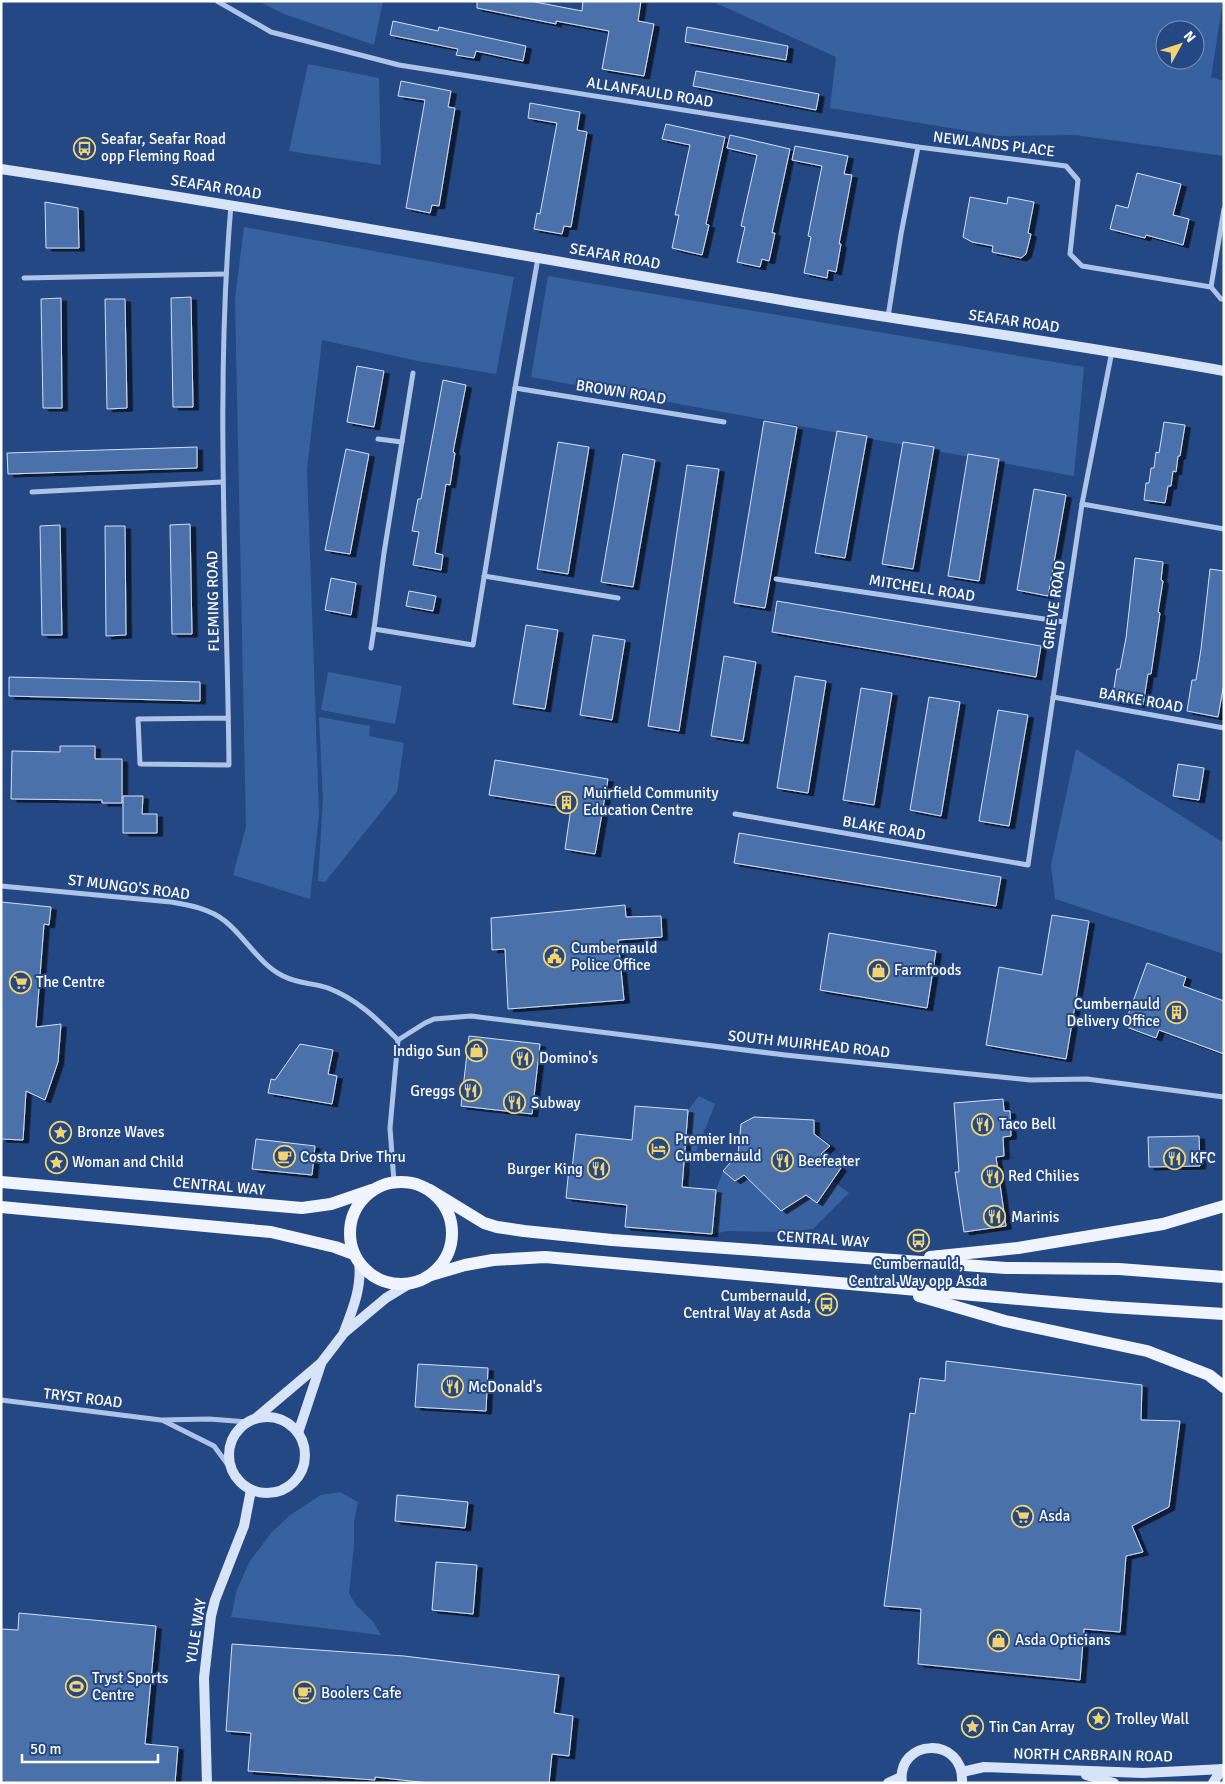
<svg xmlns="http://www.w3.org/2000/svg" width="1225" height="1784" font-family="Signika,sans-serif">
  <style>
    .green { fill: #3861a0; fill-rule: evenodd }
    .building { fill: #4c71ab; stroke: #d0dff6; filter: url(#shadow) }
    .lines { fill: none; stroke-linecap: round; stroke-linejoin: round }
    .street { stroke: #acc4e8; stroke-width: 5 }
    .secondary { stroke: #d7e3f7; stroke-width: 10 }
    .primary { stroke: #eff4fe; stroke-width: 12 }
    .labels { text-anchor: middle; stroke-width: 4; stroke-linejoin: round; paint-order: stroke }
    .street-label { font-size: 15px; fill: #fff; stroke: #244883 }
    .poi-label { font-size: 15px; fill: #fff; stroke: #244883; text-anchor: start }
  </style>
  <defs>
    <filter id="shadow"><feDropShadow dx="5.5" dy="3" stdDeviation="0" flood-color="#0009"/></filter>
  </defs>
  <rect width="100%" height="100%" fill="#244883"/>
  <g class="green">
    <path d="M 258,1 L 383,1 L 374,45 L 284,14 Z"/>
    <path d="M 711,1 L 1223,1 L 1211,77 L 1224,81 L 1224,156 L 1075,135 L 998,136 L 830,108 L 836,57 ZM 1165,30 L 1195,30 L 1195,60 L 1165,60 Z"/>
    <path d="M 308,64 L 379,78 L 381,165 L 289,151 Z"/>
    <path d="M 244,227 L 514,277 L 496,374 L 418,361 L 322,340 L 307,469 L 319,814 L 310,899 L 233,875 L 246,827 L 235,299 Z"/>
    <path d="M 548,276 L 1084,367 L 1074,476 L 531,377 Z"/>
    <path d="M 328,672 L 402,686 L 395,724 L 321,710 Z"/>
    <path d="M 319,717 L 370,726 L 369,736 L 404,743 L 397,792 L 325,882 L 318,881 L 323,799 Z"/>
    <path d="M 1076,749 L 1224,843 L 1224,954 L 1055,899 L 1051,865 Z"/>
    <path d="M 699,1096 L 715,1104 L 682,1187 L 688,1110 Z"/>
    <path d="M 723,1171 L 735,1181 L 744,1175 L 781,1211 L 806,1195 L 818,1202 L 832,1180 L 849,1193 L 813,1229 L 785,1232 L 728,1231 L 712,1234 L 716,1190 Z"/>
    <path d="M 340,1492 L 358,1502 L 354,1522 L 354,1545 L 349,1593 L 356,1605 L 374,1623 L 381,1635 L 231,1617 L 237,1589 L 250,1561 L 271,1533 L 290,1515 L 321,1495 Z"/>
  </g>
  <g class="building">
    <path d="M 477,1 L 530,1 L 582,11 L 583,1 L 641,1 L 638,21 L 654,24 L 644,76 L 602,69 L 609,31 L 556,21 L 556,24 L 477,8 Z"/>
    <path d="M 393,21 L 438,31 L 439,27 L 526,46 L 523,61 L 476,51 L 474,58 L 456,55 L 458,49 L 390,35 Z"/>
    <path d="M 687,27 L 788,46 L 786,60 L 685,42 Z"/>
    <path d="M 696,71 L 819,94 L 816,110 L 693,86 Z"/>
    <path d="M 401,81 L 451,91 L 448,107 L 455,108 L 439,206 L 432,205 L 430,213 L 406,208 L 425,100 L 398,96 Z"/>
    <path d="M 530,103 L 580,112 L 577,130 L 587,132 L 571,227 L 564,226 L 562,234 L 534,229 L 537,213 L 540,214 L 557,123 L 528,118 Z"/>
    <path d="M 666,124 L 725,137 L 706,224 L 709,225 L 702,255 L 672,248 L 679,215 L 675,215 L 690,145 L 662,139 Z"/>
    <path d="M 730,135 L 790,149 L 772,233 L 775,233 L 769,261 L 762,259 L 760,267 L 737,262 L 745,227 L 741,226 L 757,155 L 727,148 Z"/>
    <path d="M 795,146 L 848,156 L 844,174 L 852,175 L 839,244 L 841,244 L 836,272 L 828,270 L 827,278 L 804,273 L 811,237 L 808,236 L 822,166 L 792,160 Z"/>
    <path d="M 1137,173 L 1181,184 L 1173,215 L 1189,219 L 1183,245 L 1146,235 L 1145,238 L 1110,229 L 1116,205 L 1128,208 Z"/>
    <path d="M 970,197 L 1007,204 L 1008,197 L 1034,202 L 1028,233 L 1031,234 L 1026,254 L 1021,258 L 992,252 L 993,246 L 972,242 L 963,237 Z"/>
    <path d="M 45,202 L 78,208 L 79,248 L 46,248 Z"/>
    <path d="M 191,297 L 193,407 L 173,407 L 171,298 Z"/>
    <path d="M 61,298 L 62,408 L 43,408 L 41,299 Z"/>
    <path d="M 105,299 L 125,299 L 127,408 L 107,409 Z"/>
    <path d="M 357,366 L 384,371 L 374,427 L 347,422 Z"/>
    <path d="M 443,380 L 466,385 L 453,452 L 455,453 L 450,485 L 446,484 L 435,553 L 443,555 L 441,570 L 413,565 L 419,532 L 412,531 L 418,499 L 421,499 Z"/>
    <path d="M 764,421 L 797,427 L 765,608 L 734,603 Z"/>
    <path d="M 1164,422 L 1185,425 L 1180,456 L 1178,456 L 1176,472 L 1173,471 L 1171,486 L 1168,486 L 1165,503 L 1144,500 L 1146,483 L 1149,483 L 1151,468 L 1154,468 L 1156,452 L 1159,453 Z"/>
    <path d="M 837,431 L 867,436 L 845,558 L 815,553 Z"/>
    <path d="M 558,442 L 589,447 L 568,574 L 537,569 Z"/>
    <path d="M 903,442 L 934,447 L 913,569 L 882,564 Z"/>
    <path d="M 197,447 L 197,468 L 8,474 L 7,453 Z"/>
    <path d="M 346,449 L 369,454 L 350,554 L 325,550 Z"/>
    <path d="M 623,454 L 655,460 L 633,587 L 601,582 Z"/>
    <path d="M 968,454 L 999,459 L 979,581 L 948,576 Z"/>
    <path d="M 687,465 L 719,469 L 679,731 L 648,726 Z"/>
    <path d="M 1034,489 L 1066,495 L 1048,596 L 1017,590 Z"/>
    <path d="M 190,524 L 192,634 L 172,634 L 170,525 Z"/>
    <path d="M 60,525 L 62,635 L 42,635 L 40,526 Z"/>
    <path d="M 105,526 L 125,526 L 126,635 L 106,636 Z"/>
    <path d="M 1135,558 L 1163,562 L 1161,580 L 1163,581 L 1158,612 L 1160,613 L 1151,674 L 1148,674 L 1143,705 L 1112,700 L 1117,669 L 1120,669 L 1126,638 Z"/>
    <path d="M 1210,569 L 1224,571 L 1224,683 L 1218,717 L 1187,711 L 1192,680 L 1196,680 L 1201,649 Z"/>
    <path d="M 331,578 L 356,583 L 351,615 L 325,610 Z"/>
    <path d="M 409,591 L 436,596 L 433,611 L 406,606 Z"/>
    <path d="M 777,601 L 1041,646 L 1036,677 L 772,632 Z"/>
    <path d="M 526,625 L 558,630 L 545,709 L 513,704 Z"/>
    <path d="M 593,635 L 625,640 L 612,720 L 580,715 Z"/>
    <path d="M 724,656 L 756,662 L 743,741 L 711,736 Z"/>
    <path d="M 795,676 L 826,681 L 808,793 L 777,788 Z"/>
    <path d="M 9,677 L 200,682 L 200,701 L 9,696 Z"/>
    <path d="M 861,688 L 892,693 L 874,805 L 843,800 Z"/>
    <path d="M 929,697 L 960,702 L 941,816 L 910,810 Z"/>
    <path d="M 998,710 L 1028,715 L 1009,826 L 979,821 Z"/>
    <path d="M 60,746 L 95,746 L 95,759 L 122,759 L 122,803 L 102,803 L 102,800 L 11,799 L 12,751 L 60,752 Z"/>
    <path d="M 495,760 L 608,779 L 595,854 L 565,849 L 571,808 L 489,795 Z"/>
    <path d="M 1178,764 L 1204,768 L 1199,800 L 1173,796 Z"/>
    <path d="M 123,796 L 143,796 L 142,814 L 157,814 L 157,833 L 123,833 Z"/>
    <path d="M 739,833 L 1001,877 L 996,906 L 734,863 Z"/>
    <path d="M 1,902 L 51,907 L 49,925 L 44,924 L 36,1027 L 61,1024 L 58,1062 L 45,1100 L 26,1091 L 23,1140 L 1,1139 Z"/>
    <path d="M 625,905 L 626,917 L 661,916 L 662,937 L 618,940 L 624,1000 L 508,1009 L 505,949 L 492,950 L 491,918 Z"/>
    <path d="M 1052,915 L 1089,921 L 1066,1059 L 986,1045 L 999,967 L 1042,975 Z"/>
    <path d="M 829,933 L 936,951 L 927,1008 L 820,990 Z"/>
    <path d="M 1147,963 L 1186,977 L 1183,986 L 1224,1001 L 1224,1054 L 1159,1030 L 1156,1038 L 1124,1026 Z"/>
    <path d="M 469,1036 L 540,1044 L 532,1114 L 461,1106 Z"/>
    <path d="M 300,1044 L 333,1050 L 328,1074 L 337,1076 L 332,1104 L 268,1093 L 271,1079 L 275,1080 Z"/>
    <path d="M 1003,1099 L 1004,1111 L 1010,1111 L 1011,1136 L 1003,1137 L 1004,1156 L 996,1157 L 1006,1226 L 964,1232 L 955,1172 L 959,1172 L 954,1103 Z"/>
    <path d="M 635,1106 L 688,1110 L 682,1187 L 716,1190 L 712,1234 L 625,1227 L 627,1205 L 566,1198 L 569,1168 L 572,1169 L 576,1134 L 632,1140 Z"/>
    <path d="M 754,1117 L 814,1120 L 814,1134 L 830,1146 L 821,1154 L 841,1168 L 817,1203 L 806,1195 L 781,1211 L 744,1175 L 735,1181 L 723,1171 L 738,1154 L 741,1124 Z"/>
    <path d="M 1199,1136 L 1200,1166 L 1149,1167 L 1148,1137 Z"/>
    <path d="M 256,1139 L 315,1146 L 312,1175 L 252,1169 Z"/>
    <path d="M 946,1361 L 1142,1385 L 1141,1420 L 1180,1421 L 1169,1507 L 1132,1526 L 1143,1552 L 1126,1556 L 1120,1632 L 1084,1629 L 1080,1680 L 918,1664 L 921,1609 L 884,1606 L 910,1413 L 915,1414 L 920,1378 L 945,1381 Z"/>
    <path d="M 418,1364 L 488,1368 L 486,1411 L 415,1407 Z"/>
    <path d="M 397,1495 L 468,1502 L 465,1528 L 395,1521 Z"/>
    <path d="M 436,1562 L 477,1565 L 473,1614 L 432,1610 Z"/>
    <path d="M 19,1613 L 156,1626 L 145,1744 L 178,1747 L 175,1783 L 1,1783 L 1,1629 L 18,1630 Z"/>
    <path d="M 232,1644 L 404,1656 L 559,1675 L 554,1713 L 573,1716 L 569,1756 L 552,1754 L 549,1783 L 428,1783 L 375,1777 L 375,1780 L 248,1771 L 251,1733 L 226,1731 Z"/>
  </g>
  <g class="lines">
    <g class="street">
      <path d="M 217,1 L 271,32 L 399,65 L 918,147 L 901,234 L 888,317"/>
      <path d="M 918,147 L 1066,166 L 1078,180 L 1070,254 L 1082,266 L 1211,287 L 1221,299 L 1224,299"/>
      <path d="M 24,278 L 226,274"/>
      <path d="M 1211,287 L 1224,209"/>
      <path d="M 413,373 L 384,553 L 374,629 L 473,645 L 515,388 L 538,258"/>
      <path d="M 515,388 L 724,422"/>
      <path d="M 378,439 L 402,442"/>
      <path d="M 32,492 L 222,482"/>
      <path d="M 1082,504 L 1224,529"/>
      <path d="M 484,576 L 618,598"/>
      <path d="M 776,579 L 1064,622"/>
      <path d="M 371,648 L 374,629"/>
      <path d="M 1053,697 L 1224,728"/>
      <path d="M 228,718 L 138,719 L 140,764 L 229,765 C 227,578 215,391 231,205"/>
      <path d="M 735,814 L 1028,865 L 1082,504 L 1112,351"/>
      <path d="M 1,886 L 171,902 C 190,905 210,909 225,921 C 246,938 259,964 283,976 C 299,984 313,983 328,988 C 357,999 377,1019 398,1040 L 390,1128 L 394,1182"/>
      <path d="M 398,1040 L 425,1023 L 434,1019 L 471,1016 L 785,1055 L 1030,1080 L 1087,1079 L 1224,1097"/>
      <path d="M 1,1400 L 161,1420 L 209,1419 L 248,1422"/>
      <path d="M 164,1421 L 214,1446 L 234,1473"/>
    </g>
    <g class="secondary">
      <path d="M 1,169 C 266,209 529,257 793,302 C 937,326 1081,345 1224,371"/>
      <path d="M 344,1332 C 353,1309 362,1287 359,1262"/>
      <circle cx="267" cy="1455" r="38"/>
      <path d="M 256,1418 L 321,1363 L 344,1333 L 386,1298 L 409,1284"/>
      <path d="M 298,1433 L 321,1364"/>
      <path d="M 962,1772 L 984,1767 L 1143,1773 L 1224,1769"/>
      <path d="M 1086,1775 L 1114,1783"/>
      <path d="M 207,1783 L 204,1678 L 211,1616 L 215,1600 L 244,1526 L 251,1490"/>
      <path d="M 888,1783 L 901,1777"/>
      <path d="M 902,1783 C 896,1738 965,1735 962,1783"/>
      <path d="M 1213,1783 L 1222,1769"/>
    </g>
    <g class="primary">
      <circle cx="401" cy="1233" r="51"/>
      <path d="M 1,1182 L 302,1208 L 331,1204 L 372,1190"/>
      <path d="M 430,1190 L 484,1223 L 497,1227 L 524,1231 L 612,1240 L 1006,1268 L 1119,1269 L 1224,1277"/>
      <path d="M 1,1207 L 271,1232 L 335,1247 L 354,1254"/>
      <path d="M 930,1257 L 1018,1248 L 1163,1224 L 1224,1206"/>
      <path d="M 431,1275 L 465,1265 L 493,1260 L 545,1257 L 1110,1307 L 1224,1314"/>
      <path d="M 919,1296 L 1005,1321 L 1147,1351 L 1209,1375 L 1224,1387"/>
    </g>
  </g>
  <defs>
    <symbol id="bus-ring" viewBox="-11 -11 22 22"><circle r="9.5" fill="#244883" stroke="#f2d370" stroke-width="1.5"/><path d="M-5-6H5V4H4V6H2V4H-2V6H-4V4H-5ZM-3.5-4V0h7V-4ZM-3.5 1.2v1.5H-2V1.2ZM2 1.2v1.5H3.5V1.2Z" fill="#f2d370"/></symbol>
    <symbol id="building-ring" viewBox="-11 -11 22 22"><circle r="9.5" fill="#244883" stroke="#f2d370" stroke-width="1.5"/><path d="M-4-6H4V6H1V3H-1V6H-4ZM-2.5-4.3h1.7v1.8h-1.7ZM.8-4.3h1.7v1.8H.8ZM-2.5-1h1.7V.8h-1.7ZM.8-1h1.7V.8H.8Z" fill="#f2d370"/></symbol>
    <symbol id="civic-ring" viewBox="-11 -11 22 22"><circle r="9.5" fill="#244883" stroke="#f2d370" stroke-width="1.5"/><path d="M-.6-6.5H3V-4.5H.6V-3L4-1V1h2V6H-6V1h2V-1L-.6-3ZM-1.2 2.5V6h2.4V2.5Z" fill="#f2d370"/></symbol>
    <symbol id="shop-ring" viewBox="-11 -11 22 22"><circle r="9.5" fill="#244883" stroke="#f2d370" stroke-width="1.5"/><path d="M-5-2.5h2.3a2.7 3.5 0 0 1 5.4 0H5L5.5 6h-11ZM-1.5-2.5h3a1.5 2.3 0 0 0-3 0Z" fill="#f2d370"/></symbol>
    <symbol id="supermarket-ring" viewBox="-11 -11 22 22"><circle r="9.5" fill="#244883" stroke="#f2d370" stroke-width="1.5"/><path d="M-6-5.5h2.5l.6 2H6L4.5 2H-2.5L-4.4-4H-6ZM-1.5 3.2a1.3 1.3 0 1 0 .1 0ZM3 3.2a1.3 1.3 0 1 0 .1 0Z" fill="#f2d370"/></symbol>
    <symbol id="restaurant-ring" viewBox="-11 -11 22 22"><circle r="9.5" fill="#244883" stroke="#f2d370" stroke-width="1.5"/><path d="M-5-6h1v4h1v-4h1v4h1v-4h1v5L-1.5 .5V6h-2V.5L-5-1ZM5-6V6H3V1.5H1.5Q1.5-4 5-6Z" fill="#f2d370"/></symbol>
    <symbol id="sight-ring" viewBox="-11 -11 22 22"><circle r="9.5" fill="#244883" stroke="#f2d370" stroke-width="1.5"/><path d="M0-6L1.8-2.2L6-1.7L2.9 1.2L3.7 5.4L0 3.3L-3.7 5.4L-2.9 1.2L-6-1.7L-1.8-2.2Z" fill="#f2d370"/></symbol>
    <symbol id="hotel-ring" viewBox="-11 -11 22 22"><circle r="9.5" fill="#244883" stroke="#f2d370" stroke-width="1.5"/><path d="M-6-4.5h1.5V1H6V5H4.5V3h-9V5H-6ZM-4 0a1.8 1.8 0 1 1 3.6 0ZM.5 0V-2.5h3Q6-2.5 6 0Z" fill="#f2d370"/></symbol>
    <symbol id="cafe-ring" viewBox="-11 -11 22 22"><circle r="9.5" fill="#244883" stroke="#f2d370" stroke-width="1.5"/><path d="M-5.5-4.5H6V0H3Q3 3.5 0 3.5H-2.5Q-5.5 3.5-5.5 0ZM3-3.2v2h1.7v-2ZM-6 4.5H4V6H-6Z" fill="#f2d370"/></symbol>
    <symbol id="stadium-ring" viewBox="-11 -11 22 22"><circle r="9.5" fill="#244883" stroke="#f2d370" stroke-width="1.5"/><path d="M0-5a6.5 5 0 1 0 0 10a6.5 5 0 1 0 0-10ZM-3.5-1.8h7v3.6h-7Z" fill="#f2d370"/></symbol>
  </defs>
  <g fill-rule="evenodd">
    <use href="#bus-ring" x="72" y="136" width="25" height="25"/>
    <use href="#building-ring" x="554" y="790" width="25" height="25"/>
    <use href="#civic-ring" x="542" y="944" width="25" height="25"/>
    <use href="#shop-ring" x="866" y="958" width="25" height="25"/>
    <use href="#supermarket-ring" x="8" y="970" width="25" height="25"/>
    <use href="#building-ring" x="1164" y="1000" width="25" height="25"/>
    <use href="#shop-ring" x="464" y="1038" width="25" height="25"/>
    <use href="#restaurant-ring" x="510" y="1046" width="25" height="25"/>
    <use href="#restaurant-ring" x="458" y="1078" width="25" height="25"/>
    <use href="#restaurant-ring" x="502" y="1090" width="25" height="25"/>
    <use href="#restaurant-ring" x="970" y="1112" width="25" height="25"/>
    <use href="#sight-ring" x="48" y="1120" width="25" height="25"/>
    <use href="#hotel-ring" x="646" y="1136" width="25" height="25"/>
    <use href="#cafe-ring" x="272" y="1144" width="25" height="25"/>
    <use href="#restaurant-ring" x="1162" y="1146" width="25" height="25"/>
    <use href="#restaurant-ring" x="770" y="1148" width="25" height="25"/>
    <use href="#sight-ring" x="44" y="1150" width="25" height="25"/>
    <use href="#restaurant-ring" x="586" y="1156" width="25" height="25"/>
    <use href="#restaurant-ring" x="980" y="1164" width="25" height="25"/>
    <use href="#restaurant-ring" x="982" y="1204" width="25" height="25"/>
    <use href="#bus-ring" x="906" y="1228" width="25" height="25"/>
    <use href="#bus-ring" x="814" y="1292" width="25" height="25"/>
    <use href="#restaurant-ring" x="440" y="1374" width="25" height="25"/>
    <use href="#supermarket-ring" x="1010" y="1504" width="25" height="25"/>
    <use href="#shop-ring" x="986" y="1628" width="25" height="25"/>
    <use href="#stadium-ring" x="64" y="1674" width="25" height="25"/>
    <use href="#cafe-ring" x="292" y="1680" width="25" height="25"/>
    <use href="#sight-ring" x="1086" y="1706" width="25" height="25"/>
    <use href="#sight-ring" x="960" y="1714" width="25" height="25"/>
  </g>
  <g class="labels">
    <g class="street-label">
      <text transform="translate(650 92) rotate(9)" y="5">ALLANFAULD ROAD</text>
      <text transform="translate(994 144) rotate(7)" y="5">NEWLANDS PLACE</text>
      <text transform="translate(216 187) rotate(9)" y="5">SEAFAR ROAD</text>
      <text transform="translate(615 256) rotate(10)" y="5">SEAFAR ROAD</text>
      <text transform="translate(1014 321) rotate(8)" y="5">SEAFAR ROAD</text>
      <text transform="translate(621 392) rotate(9)" y="5">BROWN ROAD</text>
      <text transform="translate(922 588) rotate(9)" y="5">MITCHELL ROAD</text>
      <text transform="translate(213 601) rotate(-91)" y="5">FLEMING ROAD</text>
      <text transform="translate(1054 605) rotate(-82)" y="5">GRIEVE ROAD</text>
      <text transform="translate(1141 700) rotate(10)" y="5">BARKE ROAD</text>
      <text transform="translate(884 828) rotate(10)" y="5">BLAKE ROAD</text>
      <text transform="translate(129 887) rotate(7)" y="5">ST MUNGO'S ROAD</text>
      <text transform="translate(809 1044) rotate(6)" y="5">SOUTH MUIRHEAD ROAD</text>
      <text transform="translate(219 1186) rotate(5)" y="5">CENTRAL WAY</text>
      <text transform="translate(823 1239) rotate(4)" y="5">CENTRAL WAY</text>
      <text transform="translate(83 1398) rotate(7)" y="5">TRYST ROAD</text>
      <text transform="translate(196 1631) rotate(-81)" y="5">YULE WAY</text>
      <text transform="translate(1093 1755) rotate(1)" y="5">NORTH CARBRAIN ROAD</text>
    </g>
    <g class="poi-label">
      <text x="101" y="144">Seafar, Seafar Road<tspan x="101" dy="17">opp Fleming Road</tspan></text>
      <text x="583" y="798">Muirfield Community<tspan x="583" dy="17">Education Centre</tspan></text>
      <text x="571" y="953">Cumbernauld<tspan x="571" dy="17">Police Office</tspan></text>
      <text x="894" y="975">Farmfoods</text>
      <text x="36" y="987">The Centre</text>
      <text x="1160" y="1009" text-anchor="end">Cumbernauld<tspan x="1160" dy="17">Delivery Office</tspan></text>
      <text x="461" y="1056" text-anchor="end">Indigo Sun</text>
      <text x="539" y="1063">Domino's</text>
      <text x="455" y="1096" text-anchor="end">Greggs</text>
      <text x="531" y="1108">Subway</text>
      <text x="999" y="1129">Taco Bell</text>
      <text x="77" y="1137">Bronze Waves</text>
      <text x="675" y="1144">Premier Inn<tspan x="675" dy="17">Cumbernauld</tspan></text>
      <text x="300" y="1162">Costa Drive Thru</text>
      <text x="1190" y="1163">KFC</text>
      <text x="798" y="1166">Beefeater</text>
      <text x="72" y="1167">Woman and Child</text>
      <text x="583" y="1174" text-anchor="end">Burger King</text>
      <text x="1008" y="1181">Red Chilies</text>
      <text x="1011" y="1222">Marinis</text>
      <text x="918" y="1269" text-anchor="middle">Cumbernauld,<tspan x="918" dy="17">Central Way opp Asda</tspan></text>
      <text x="811" y="1301" text-anchor="end">Cumbernauld,<tspan x="811" dy="17">Central Way at Asda</tspan></text>
      <text x="468" y="1392">McDonald's</text>
      <text x="1039" y="1521">Asda</text>
      <text x="1015" y="1645">Asda Opticians</text>
      <text x="92" y="1683">Tryst Sports<tspan x="92" dy="17">Centre</tspan></text>
      <text x="321" y="1698">Boolers Cafe</text>
      <text x="1115" y="1724">Trolley Wall</text>
      <text x="989" y="1732">Tin Can Array</text>
    </g>
  </g>
  <rect width="1225" height="1784" fill="none" stroke="#ffffff" stroke-width="5"/>
  <g transform="translate(1180 45) rotate(50)"><circle r="24" fill="#244883" stroke="#7c91b5"/>
  <path d="M0-4L9 19L0 12L-9 19Z" fill="#f2d370"/>
  <text y="-8" font-size="14" font-weight="bold" text-anchor="middle" fill="#ffffff">N</text>
  </g>
  <path d="M22 1754v8h136v-8" fill="none" stroke="#ffffff" stroke-width="2.5"/>
  <text x="30" y="1754" font-size="15" fill="#ffffff" stroke="#244883" stroke-width="4" paint-order="stroke">50 m</text>
</svg>
